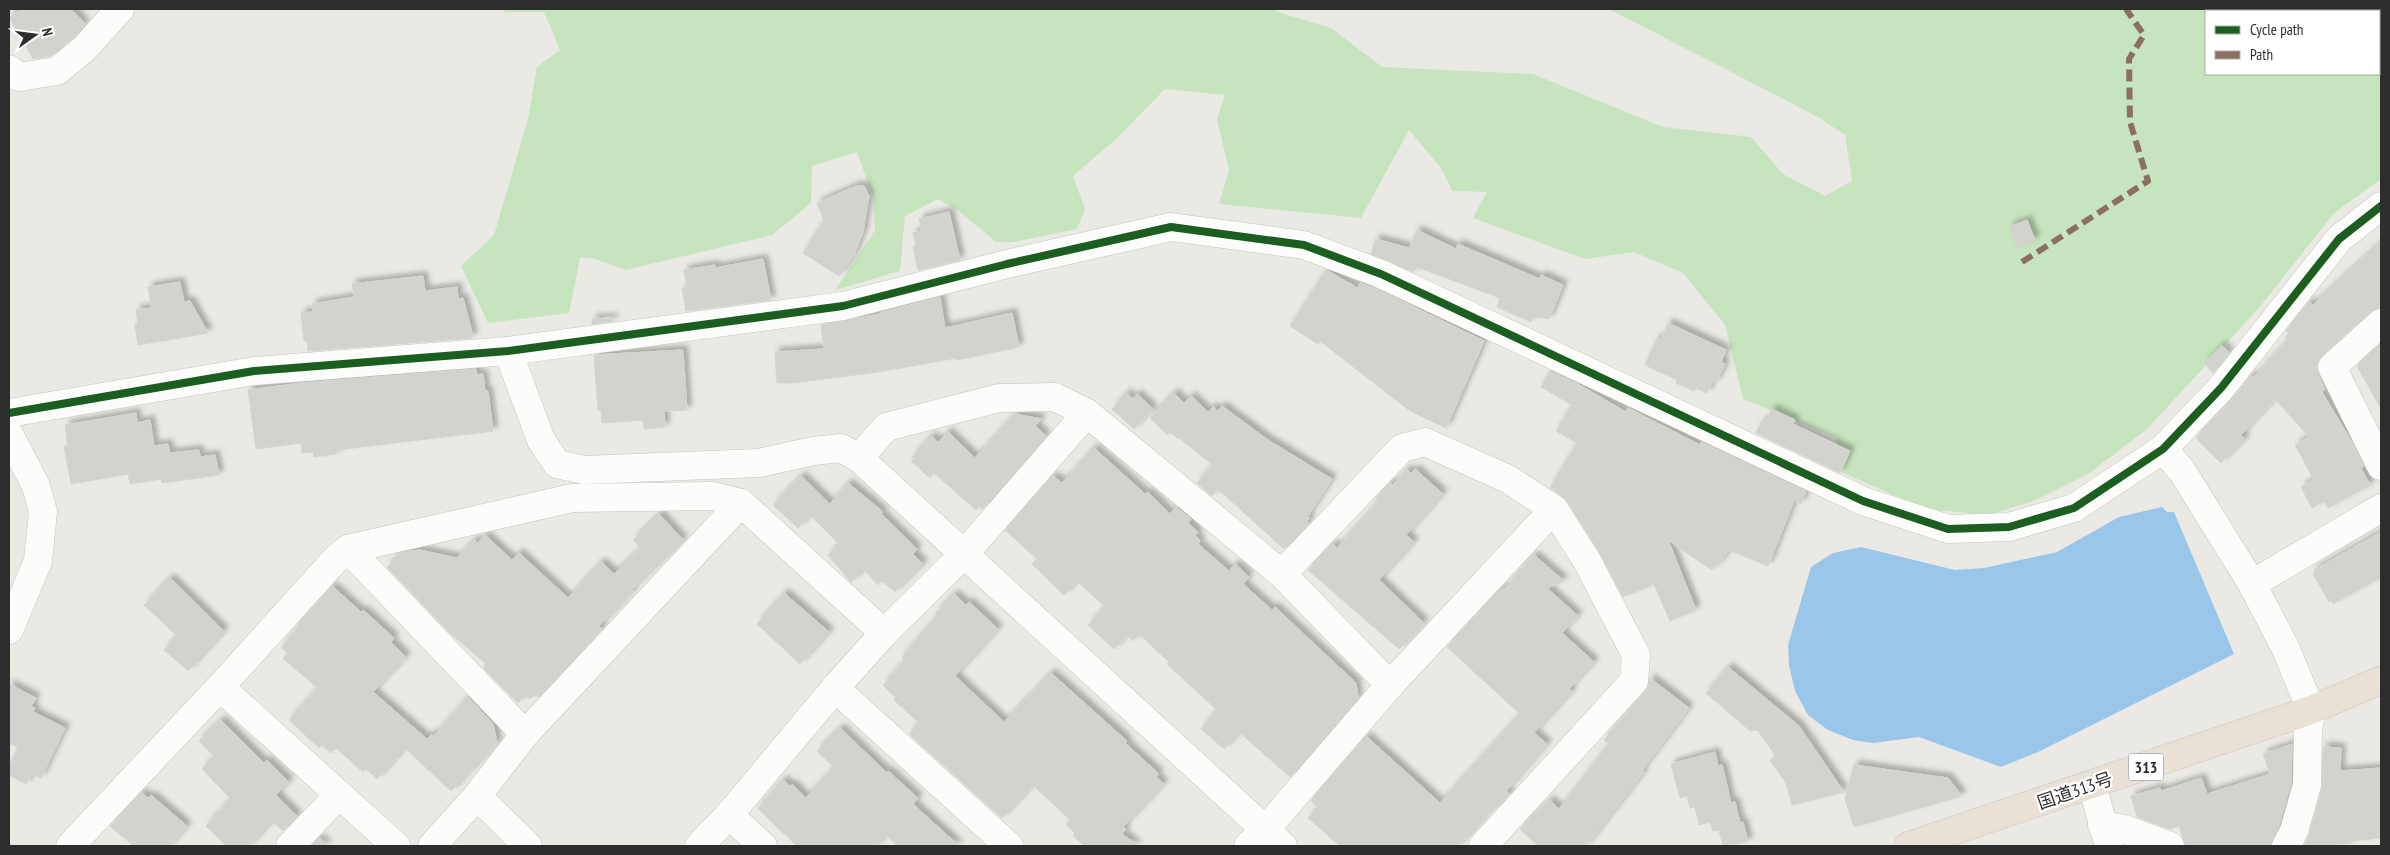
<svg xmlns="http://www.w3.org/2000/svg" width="2390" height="855" font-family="'PT Sans Narrow','Noto Sans JP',sans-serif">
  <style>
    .green { fill: #c6e5be; fill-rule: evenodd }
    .water { fill: #9ac6e9 }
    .building { fill: #d3d2ce; stroke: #d5d4cf; filter: url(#shadow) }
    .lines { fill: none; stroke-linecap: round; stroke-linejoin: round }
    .street-casing { stroke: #c4c4c4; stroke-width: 29 }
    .secondary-casing { stroke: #c4c4c4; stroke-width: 29 }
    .highway-casing { stroke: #c6c5c3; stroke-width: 29 }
    .street { stroke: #fcfcfb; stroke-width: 28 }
    .secondary { stroke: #fcfcfb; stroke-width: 28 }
    .highway { stroke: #e9e1d6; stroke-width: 28 }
    .quiet { stroke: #8d6e63; stroke-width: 6; stroke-dasharray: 12 6; stroke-linecap: butt }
    .cycleway-casing { stroke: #fff; stroke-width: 11 }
    .cycleway { stroke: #1b5e20; stroke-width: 8 }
    .labels { text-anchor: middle; stroke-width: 4.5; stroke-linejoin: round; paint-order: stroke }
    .shield { fill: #fff; stroke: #6c6c6c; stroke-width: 1 }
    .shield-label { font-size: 16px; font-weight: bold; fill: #2d2d2d }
    .street-label { font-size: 18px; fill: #2d2d2d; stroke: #fff }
  </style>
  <defs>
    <filter id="shadow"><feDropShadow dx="4.5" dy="-4.5" stdDeviation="2.5" flood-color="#0004"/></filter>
  </defs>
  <rect width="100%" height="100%" fill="#eae9e4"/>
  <path class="green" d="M 504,9 L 1273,9 L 1281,13 L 1331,28 L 1382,67 L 1533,74 L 1663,127 L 1751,137 L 1783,174 L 1825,196 L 1852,181 L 1845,135 L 1818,117 L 1609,9 L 2381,9 L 2381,179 L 2334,213 L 2259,308 L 2147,429 L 2088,474 L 2036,500 L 1989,515 L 1926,509 L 1834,469 L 1837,438 L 1743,399 L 1725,325 L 1683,273 L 1634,252 L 1585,259 L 1473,218 L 1487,192 L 1452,191 L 1441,168 L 1409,130 L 1361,218 L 1219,204 L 1229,170 L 1217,119 L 1225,95 L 1165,89 L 1116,139 L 1073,176 L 1085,209 L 1077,229 L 1013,242 L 996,242 L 959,211 L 938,199 L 905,216 L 900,271 L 835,290 L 875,230 L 873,197 L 857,152 L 812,166 L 811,203 L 772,235 L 626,270 L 592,258 L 580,258 L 569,313 L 488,323 L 461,266 L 494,235 L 528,119 L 537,67 L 560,50 L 544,12 L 505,12 ZM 2206,11 L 2379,11 L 2379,74 L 2206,74 Z"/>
  <path class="water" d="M 2162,507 L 2167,512 L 2174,512 L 2234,654 L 2038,752 L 2001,767 L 1919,737 L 1873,743 L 1853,740 L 1828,730 L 1808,715 L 1795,691 L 1789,665 L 1788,645 L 1811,567 L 1833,553 L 1861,547 L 1955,570 L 1984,568 L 2057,552 L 2119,517 Z"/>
  <g class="building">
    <path d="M 24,9 L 71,9 L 85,24 L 73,38 L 56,49 L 57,51 L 50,56 L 33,59 L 9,17 Z"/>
    <path d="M 856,186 L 864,186 L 869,196 L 863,232 L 854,255 L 839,276 L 803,253 L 824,220 L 817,203 Z"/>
    <path d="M 949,212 L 960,260 L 918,270 L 913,247 L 916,246 L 913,233 L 922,231 L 919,219 Z"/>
    <path d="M 2027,220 L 2035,240 L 2017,248 L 2009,227 Z"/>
    <path d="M 1417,230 L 1456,249 L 1458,244 L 1540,279 L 1541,275 L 1563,285 L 1549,319 L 1533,316 L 1531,322 L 1497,307 L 1500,298 L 1417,267 L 1413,272 L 1371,254 L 1376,239 L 1409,248 Z"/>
    <path d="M 2381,242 L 2381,308 L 2371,311 L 2322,355 L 2317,365 L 2318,374 L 2325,389 L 2322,392 L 2353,444 L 2364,466 L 2361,468 L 2370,485 L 2328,508 L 2324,501 L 2312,508 L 2301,487 L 2314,480 L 2295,445 L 2309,437 L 2275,399 L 2241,435 L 2245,439 L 2221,463 L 2196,438 L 2235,397 L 2251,375 L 2253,378 L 2288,340 L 2285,338 L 2289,333 L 2286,331 L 2309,302 L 2313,305 Z"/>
    <path d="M 763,259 L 771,300 L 686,311 L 682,288 L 687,287 L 684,270 L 715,265 L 715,268 Z"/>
    <path d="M 1326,270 L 1358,288 L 1360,283 L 1375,288 L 1484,341 L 1446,428 L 1410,411 L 1320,341 L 1318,344 L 1290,326 Z"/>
    <path d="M 423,276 L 425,291 L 457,287 L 458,299 L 463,298 L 473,336 L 471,338 L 308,351 L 307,341 L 304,341 L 301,313 L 313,312 L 312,304 L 354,297 L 352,284 Z"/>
    <path d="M 180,282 L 184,302 L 190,301 L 208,333 L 138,345 L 135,325 L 138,324 L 136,310 L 152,308 L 148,287 Z"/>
    <path d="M 940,297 L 945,328 L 1012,313 L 1019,347 L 957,360 L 956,358 L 878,372 L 792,383 L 777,383 L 775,352 L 824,349 L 821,325 L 880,314 L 880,313 Z"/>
    <path d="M 613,318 L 613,321 L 592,324 L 592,319 Z"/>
    <path d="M 1668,323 L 1726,350 L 1721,362 L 1725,364 L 1716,382 L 1713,381 L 1707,393 L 1696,388 L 1694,391 L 1676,383 L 1677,380 L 1645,365 L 1657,338 L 1661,340 Z"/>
    <path d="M 2381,344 L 2381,409 L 2357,366 Z"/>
    <path d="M 2222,345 L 2229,353 L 2213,373 L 2204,363 Z"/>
    <path d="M 683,350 L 687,410 L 664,411 L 665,427 L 644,429 L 643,420 L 602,423 L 601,410 L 598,410 L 594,355 Z"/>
    <path d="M 476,369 L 477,375 L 483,374 L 485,391 L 488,391 L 493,431 L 337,450 L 337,454 L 314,457 L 313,452 L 302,453 L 301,443 L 256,449 L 248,390 L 302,383 Z"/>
    <path d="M 1549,373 L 1555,373 L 1576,383 L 1626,412 L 1628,408 L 1700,445 L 1701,442 L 1806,491 L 1801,504 L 1794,501 L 1768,566 L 1729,550 L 1718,565 L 1716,564 L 1712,570 L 1668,540 L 1696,610 L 1670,621 L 1654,584 L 1623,597 L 1600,553 L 1567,501 L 1550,487 L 1577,443 L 1556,431 L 1572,405 L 1541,387 Z"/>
    <path d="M 1127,393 L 1132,399 L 1137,394 L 1153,409 L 1134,429 L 1112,409 Z"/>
    <path d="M 1174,393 L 1184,403 L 1191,396 L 1208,412 L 1213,407 L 1218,411 L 1222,406 L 1268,440 L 1332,479 L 1308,516 L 1310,518 L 1307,521 L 1309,523 L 1284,549 L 1218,489 L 1212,496 L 1197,483 L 1213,465 L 1179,438 L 1178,439 L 1170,432 L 1167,435 L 1150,418 Z"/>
    <path d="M 1772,409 L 1795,420 L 1793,424 L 1850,451 L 1840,473 L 1756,433 L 1763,420 L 1766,422 Z"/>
    <path d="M 136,413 L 137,423 L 150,420 L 154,446 L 168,444 L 170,453 L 199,450 L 200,457 L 215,455 L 219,475 L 162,483 L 161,479 L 130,484 L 128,474 L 71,484 L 64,446 L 68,446 L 65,425 Z"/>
    <path d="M 1015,414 L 1042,419 L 1035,426 L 1046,436 L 982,509 L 980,506 L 976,510 L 934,473 L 930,478 L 911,461 L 914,458 L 912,457 L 931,436 L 938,442 L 948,432 L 975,458 Z"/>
    <path d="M 1094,448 L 1145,494 L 1148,492 L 1170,514 L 1176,507 L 1191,519 L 1188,523 L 1198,532 L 1195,536 L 1200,540 L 1198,544 L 1229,571 L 1235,564 L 1249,577 L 1243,584 L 1272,610 L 1275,607 L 1356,683 L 1358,698 L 1290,777 L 1239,732 L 1224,749 L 1201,729 L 1217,710 L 1167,664 L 1169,662 L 1139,634 L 1133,641 L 1127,635 L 1114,649 L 1088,625 L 1105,607 L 1077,581 L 1064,595 L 1032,564 L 1037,559 L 1005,530 L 1053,476 L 1062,483 Z"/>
    <path d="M 1407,469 L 1411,473 L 1415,469 L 1443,494 L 1406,535 L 1414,542 L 1379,580 L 1424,623 L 1399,649 L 1308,570 L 1333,544 L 1337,548 L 1379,501 L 1376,498 L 1390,483 L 1393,485 Z"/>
    <path d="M 801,476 L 830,504 L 848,483 L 883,512 L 881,514 L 917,549 L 913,554 L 923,564 L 895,592 L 882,581 L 878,585 L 864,570 L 851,582 L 828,555 L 839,544 L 810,515 L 798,528 L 773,505 Z"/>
    <path d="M 659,514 L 683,540 L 631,590 L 633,591 L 599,626 L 602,629 L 539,697 L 535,694 L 530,699 L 525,695 L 518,703 L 484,669 L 485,663 L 450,633 L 387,567 L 402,553 L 410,551 L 420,550 L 457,558 L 474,540 L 478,543 L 485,535 L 512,560 L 519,553 L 568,598 L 601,562 L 614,574 L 641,548 L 633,540 Z"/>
    <path d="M 2381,532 L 2381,577 L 2333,604 L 2331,601 L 2329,602 L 2313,574 L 2315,573 L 2314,570 Z"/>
    <path d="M 1534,555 L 1564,581 L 1547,588 L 1578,616 L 1562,633 L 1594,662 L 1569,689 L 1572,691 L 1534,733 L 1547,744 L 1506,791 L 1510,794 L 1497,807 L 1496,806 L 1489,812 L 1458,846 L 1340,846 L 1308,818 L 1318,808 L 1311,801 L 1366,736 L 1440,803 L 1520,714 L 1447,647 L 1502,588 L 1504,590 Z"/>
    <path d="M 170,578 L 224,631 L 188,671 L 164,650 L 177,636 L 144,605 Z"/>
    <path d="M 332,586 L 361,612 L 363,610 L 394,638 L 391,642 L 406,657 L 373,692 L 427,739 L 432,734 L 434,736 L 468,697 L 493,724 L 497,743 L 451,791 L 405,748 L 377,779 L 366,769 L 363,772 L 336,748 L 331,753 L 322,745 L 319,748 L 289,720 L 318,688 L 283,659 L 288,653 L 281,648 L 299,627 L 297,625 Z"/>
    <path d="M 784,593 L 829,632 L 800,664 L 757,624 Z"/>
    <path d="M 954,594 L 966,605 L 969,602 L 998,629 L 955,676 L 1004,722 L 1051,673 L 1127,741 L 1125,743 L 1159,774 L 1156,777 L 1164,784 L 1123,827 L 1126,829 L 1122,834 L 1138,846 L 1085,846 L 1073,836 L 1075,833 L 1066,825 L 1070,820 L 1033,785 L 1002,818 L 909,734 L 919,723 L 894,700 L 896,698 L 883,685 L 905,661 L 902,657 L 938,616 L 935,614 Z"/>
    <path d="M 1728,667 L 1799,726 L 1844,792 L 1792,805 L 1786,783 L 1770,760 L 1775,757 L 1773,752 L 1757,730 L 1750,731 L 1706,693 Z"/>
    <path d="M 1650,678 L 1689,708 L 1640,773 L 1644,772 L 1586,846 L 1538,846 L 1520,829 L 1550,800 L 1559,809 L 1609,744 L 1604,740 L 1646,692 Z"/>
    <path d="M 9,684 L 36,698 L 31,706 L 35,708 L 33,712 L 65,728 L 41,778 L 32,774 L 26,784 L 9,775 L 9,766 L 18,748 L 11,744 L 9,748 Z"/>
    <path d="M 221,720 L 264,763 L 267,760 L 289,782 L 276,795 L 297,816 L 283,831 L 272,821 L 249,846 L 226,846 L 206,826 L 231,799 L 202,769 L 215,757 L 199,741 Z"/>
    <path d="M 840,728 L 887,773 L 888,771 L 918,798 L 913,804 L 959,846 L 898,846 L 886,835 L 877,846 L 797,846 L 776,826 L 758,808 L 783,780 L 790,786 L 792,784 L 806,798 L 834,767 L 817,751 Z"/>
    <path d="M 2292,744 L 2291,783 L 2279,825 L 2271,845 L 2185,846 L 2179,826 L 2169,829 L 2137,817 L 2131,796 L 2160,788 L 2161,791 L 2201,778 L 2207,794 L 2270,774 L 2263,754 Z"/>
    <path d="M 2323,747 L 2341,748 L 2340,771 L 2381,768 L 2381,838 L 2351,841 L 2352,843 L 2330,846 L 2304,846 L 2309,835 L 2322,789 Z"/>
    <path d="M 1715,752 L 1718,766 L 1722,765 L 1731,803 L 1735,802 L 1740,823 L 1743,822 L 1748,842 L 1723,846 L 1719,830 L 1713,831 L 1710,822 L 1699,825 L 1695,807 L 1690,808 L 1687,796 L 1680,798 L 1671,764 Z"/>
    <path d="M 1854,765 L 1948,778 L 1962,796 L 1854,827 L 1845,799 Z"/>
    <path d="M 142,792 L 148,798 L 151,795 L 187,826 L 170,846 L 134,846 L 110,826 Z"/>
    <path d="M 319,838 L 328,846 L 311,846 Z"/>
  </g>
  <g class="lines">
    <defs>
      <g id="street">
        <path d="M 9,69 L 19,77 L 57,71 L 84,49 L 120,9"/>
        <path d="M 2381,323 L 2332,367 L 2381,466"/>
        <path d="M 9,413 L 254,371 L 508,351 L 843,306 L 1007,264 L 1171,227 L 1304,245 L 1381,274 L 1863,501 L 1948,529 L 2009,527 L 2074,508 L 2163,449 L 2221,388 L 2339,239 L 2381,206"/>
        <path d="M 9,434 L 36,486 L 43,512 L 38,561 L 9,630"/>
        <path d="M 2163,449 L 2182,471 L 2252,584 L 2286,649 L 2311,710 L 2308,732 L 2307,785 L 2294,831 L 2286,846"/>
        <path d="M 859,458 L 886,427 L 999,398 L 1055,397 L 1087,413 L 1282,574 L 1390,685"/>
        <path d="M 348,549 L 525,734"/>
        <path d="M 1282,574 L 1402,448 L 1425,442 L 1508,479 L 1554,509 L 1587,561 L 1636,655 L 1634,681 L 1483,846"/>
        <path d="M 2252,584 L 2381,508"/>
        <path d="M 220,687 L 396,846"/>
        <path d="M 835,688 L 1009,846"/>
        <path d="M 2092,785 L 2109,846"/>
        <path d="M 477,796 L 528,846"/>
        <path d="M 729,815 L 763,846"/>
        <path d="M 2102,825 L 2124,829 L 2170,846"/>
        <path d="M 70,846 L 220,687 L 335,560 L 348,549 L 572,498 L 713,496 L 741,503 L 884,633"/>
        <path d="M 290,846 L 339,795"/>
        <path d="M 432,846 L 477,796 L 525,734 L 741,503"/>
        <path d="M 699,846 L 729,815 L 835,688 L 884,633 L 964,554 L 1087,413"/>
        <path d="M 1248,846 L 1265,830 L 1390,685 L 1554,509"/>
      </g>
      <path id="secondary" d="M 508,351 L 541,440 L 557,464 L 584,470 L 759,463 L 813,451 L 841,448 L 859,458 L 1283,846"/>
      <path id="highway" d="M 1908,846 L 2311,710 L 2381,680"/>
    </defs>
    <use href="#street" class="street-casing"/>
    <use href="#secondary" class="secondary-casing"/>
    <use href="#highway" class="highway-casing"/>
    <use href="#street" class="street"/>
    <use href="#secondary" class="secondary"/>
    <use href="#highway" class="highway"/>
    <path class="quiet" d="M 2022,262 L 2148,181 L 2130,122 L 2129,59 L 2144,35 L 2126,9"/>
    <defs>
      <path id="cycleway" d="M 9,413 L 254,371 L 508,351 L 843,306 L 1007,264 L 1171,227 L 1304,245 L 1381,274 L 1863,501 L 1948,529 L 2009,527 L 2074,508 L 2163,449 L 2221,388 L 2339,239 L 2381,206"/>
    </defs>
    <use href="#cycleway" class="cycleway-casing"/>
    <use href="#cycleway" class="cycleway"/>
  </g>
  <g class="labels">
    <rect class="shield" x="2128.5" y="753.5" width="35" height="27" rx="4"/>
    <g class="shield-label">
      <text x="2146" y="773">313</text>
    </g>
    <g class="street-label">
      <text transform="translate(2075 791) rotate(-19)" y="6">国道313号</text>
    </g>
  </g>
  <rect width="2390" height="855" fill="none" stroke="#2d2d2d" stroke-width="20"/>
  <rect x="2205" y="10" width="175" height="65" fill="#ffffff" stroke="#ababab"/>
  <rect x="2215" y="26" width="25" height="8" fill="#1b5e20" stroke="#ababab"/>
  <text x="2250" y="35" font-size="15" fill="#2d2d2d">Cycle path</text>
  <rect x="2215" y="51" width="25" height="8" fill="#8d6e63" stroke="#ababab"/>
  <text x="2250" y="60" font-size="15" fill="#2d2d2d">Path</text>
  <g transform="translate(35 35) rotate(76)" stroke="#ffffff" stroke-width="4" paint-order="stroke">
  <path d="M0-4L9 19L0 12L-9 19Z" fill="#2d2d2d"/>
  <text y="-8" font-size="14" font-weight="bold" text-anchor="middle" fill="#2d2d2d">N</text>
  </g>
</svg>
